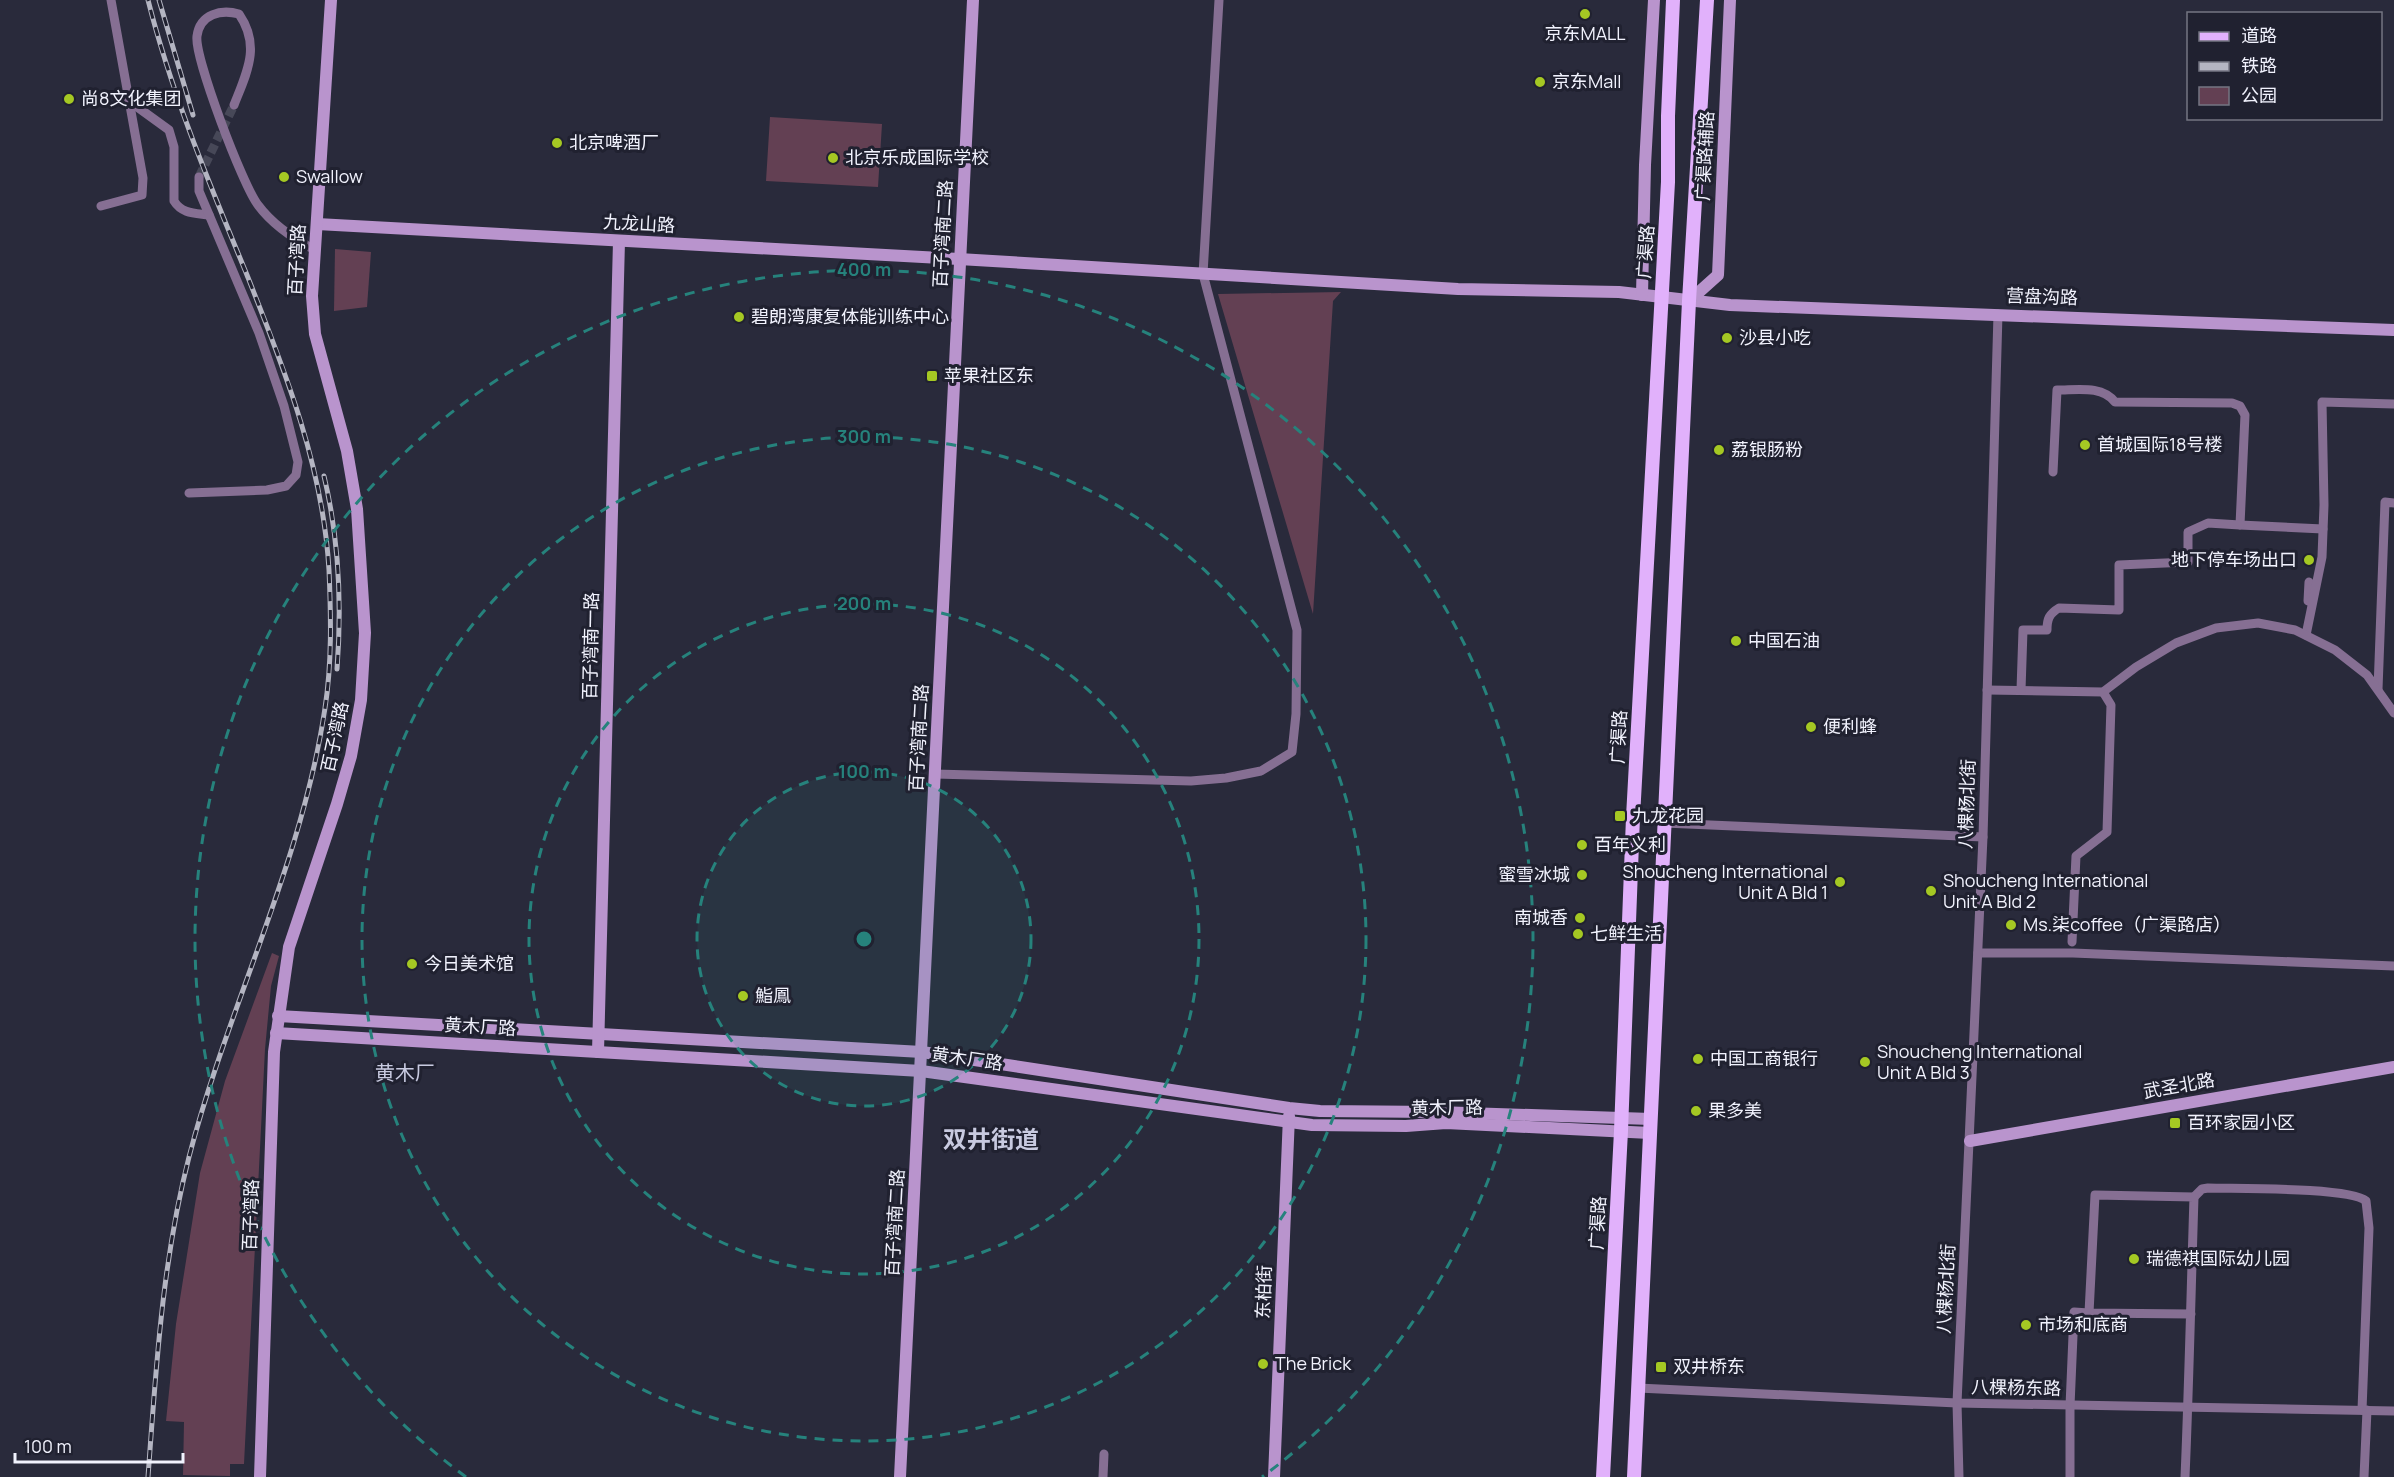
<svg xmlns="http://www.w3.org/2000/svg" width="2394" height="1477" font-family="Manrope,'Noto Sans SC',sans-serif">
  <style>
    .green { fill: #634053 }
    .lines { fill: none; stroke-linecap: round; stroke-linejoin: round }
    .street-tunnel { stroke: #474858; stroke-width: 9; stroke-dasharray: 9 4.5; stroke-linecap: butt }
    .street { stroke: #866f93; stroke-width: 9 }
    .secondary { stroke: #b994cd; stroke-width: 12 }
    .primary { stroke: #e1b1fb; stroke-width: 14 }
    .rail-casing { stroke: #b4b5c2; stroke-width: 5 }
    .rail { stroke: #202130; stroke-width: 3; stroke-dasharray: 9; stroke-linecap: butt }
    .ring { fill: none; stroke: #26827c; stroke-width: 3; stroke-dasharray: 10 8 }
    .poi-dot { fill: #a5c823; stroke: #202130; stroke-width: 2 }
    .labels { text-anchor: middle; stroke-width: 6; stroke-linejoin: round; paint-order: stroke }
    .poi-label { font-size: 18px; fill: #f1f2fd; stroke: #202130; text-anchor: start }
    .street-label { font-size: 18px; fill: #f1f2fd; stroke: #202130 }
    .neighbourhood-label { font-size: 20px; fill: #c8cae0; stroke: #202130 }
    .district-label { font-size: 24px; font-weight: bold; fill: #c8cae0; stroke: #202130 }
    .centre { fill: #26827c; stroke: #202130; stroke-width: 3 }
    .ring-label { font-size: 18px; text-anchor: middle; font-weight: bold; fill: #26827c; stroke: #202130; stroke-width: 6; stroke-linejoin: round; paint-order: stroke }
  </style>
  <rect width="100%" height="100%" fill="#292a3b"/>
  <g class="green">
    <path d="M 770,117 L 882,124 L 878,187 L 766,181 Z"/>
    <path d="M 335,249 L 371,252 L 367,307 L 334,311 Z"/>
    <path d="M 1341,292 L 1333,301 L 1313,614 L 1218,294 Z"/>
    <path d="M 272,953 L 279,956 L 271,986 L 265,1049 L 244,1464 L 230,1464 L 230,1476 L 183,1475 L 184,1422 L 166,1421 L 176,1324 L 200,1173 L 225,1081 Z"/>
  </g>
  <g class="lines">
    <path class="street-tunnel" d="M 199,177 L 234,105"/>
    <g class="street">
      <path d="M 129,101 L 169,130 L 174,147 L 174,201 C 182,214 195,213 209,215"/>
      <path d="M 234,105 C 247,72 261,46 239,14 C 221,9 200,14 197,36 C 194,57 243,186 258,205 C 272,224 294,239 315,250"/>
      <path d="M 101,206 L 142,195 L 143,178 L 111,0"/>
      <path d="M 2053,472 L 2057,390 C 2077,390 2102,385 2115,402 L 2232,403 L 2240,406 L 2245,415 L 2240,525 L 2323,529"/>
      <path d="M 189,493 L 267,490 L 286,486 L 296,475 L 298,462 L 284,406 L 259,333 L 199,191 L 199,177"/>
      <path d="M 2308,601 L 2309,582"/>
      <path d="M 2306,635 L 2322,557 L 2324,505 L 2322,402 L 2394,404"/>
      <path d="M 2378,689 L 2385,502 L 2394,503"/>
      <path d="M 1987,690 L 2103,692 L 2136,667 L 2176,643 L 2216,628 L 2258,623 L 2295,630 L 2335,650 L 2367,675 L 2394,713"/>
      <path d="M 2021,690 L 2023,630 L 2047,630 C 2047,619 2049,614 2059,608 L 2119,610 L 2119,565 L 2188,562 L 2188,532 L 2208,523 L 2240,525"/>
      <path d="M 935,774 L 1191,781 L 1226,778 L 1261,771 L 1292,752 L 1296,714 L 1297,630 L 1203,274 L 1219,0"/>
      <path d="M 1664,823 L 1983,837"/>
      <path d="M 2072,942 L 2076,856 L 2107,832 L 2111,705 L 2103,692"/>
      <path d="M 1978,953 L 2073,953 L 2394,966"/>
      <path d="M 2194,1197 L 2202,1189 L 2208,1188 C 2235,1189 2350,1187 2366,1201 L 2369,1228 L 2362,1410"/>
      <path d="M 1638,1388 L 1957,1403 L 2394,1411"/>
      <path d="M 1103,1477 L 1104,1454"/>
      <path d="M 1959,1477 L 1957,1403 L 1983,837 L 1998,314"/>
      <path d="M 2070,1477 L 2070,1406 L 2074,1312 L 2089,1313"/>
      <path d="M 2185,1477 C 2189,1384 2191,1291 2194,1197 L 2095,1195 L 2089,1313 L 2191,1314"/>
      <path d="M 2364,1477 L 2367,1410"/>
    </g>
    <g class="secondary">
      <path d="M 317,224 L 959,259 L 1458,289 L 1619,292 L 1730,305 L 2394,330"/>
      <path d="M 1642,295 L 1645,165 L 1654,0"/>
      <path d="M 1689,301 L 1718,275 L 1730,0"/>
      <path d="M 278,1016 L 922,1052 L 1289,1108 L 1320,1111 L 1437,1112 L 1651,1119"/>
      <path d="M 276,1033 L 921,1071 L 1312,1125 L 1406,1126 L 1446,1123 L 1650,1133"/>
      <path d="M 598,1052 L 619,241"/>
      <path d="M 1970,1141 L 2394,1067"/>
      <path d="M 260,1477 L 274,1052 L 289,947 L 337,804 L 351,756 L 361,700 L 365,633 L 357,509 L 347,451 L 315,334 L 312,296 L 331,0"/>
      <path d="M 900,1477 L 973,0"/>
      <path d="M 1274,1477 L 1289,1116"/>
    </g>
    <g class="primary">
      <path d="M 1603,1477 L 1621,1131 L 1633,817 L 1668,182 L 1668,116 L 1673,0"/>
      <path d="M 1634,1477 L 1689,301 L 1707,0"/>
    </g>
    <defs>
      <g id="rail">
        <path d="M 159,0 L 193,115"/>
        <path d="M 324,476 C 339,539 342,604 337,669"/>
        <path d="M 148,1477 C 156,1369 162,1262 189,1157 C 228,1006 302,864 325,708 C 332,663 331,616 329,570 C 323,466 285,371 247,275 C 210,185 172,95 148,0"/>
      </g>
    </defs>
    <use href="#rail" class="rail-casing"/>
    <use href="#rail" class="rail"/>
  </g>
  <circle cx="864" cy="939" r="167" fill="#26827c" fill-opacity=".12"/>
  <g class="ring">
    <circle cx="864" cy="939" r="167"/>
    <circle cx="864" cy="939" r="335"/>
    <circle cx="864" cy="939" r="502"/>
    <path d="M466 1477A669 669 0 1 1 1262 1477"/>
  </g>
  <g class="poi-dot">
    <circle cx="1585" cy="14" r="6"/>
    <circle cx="1540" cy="82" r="6"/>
    <circle cx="69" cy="99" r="6"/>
    <circle cx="557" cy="143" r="6"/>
    <circle cx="833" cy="158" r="6"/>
    <circle cx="284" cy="177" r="6"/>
    <circle cx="739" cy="317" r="6"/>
    <circle cx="1727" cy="338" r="6"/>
    <rect x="926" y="370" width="12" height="12" rx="3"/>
    <circle cx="2085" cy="445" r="6"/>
    <circle cx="1719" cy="450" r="6"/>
    <circle cx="2309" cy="560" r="6"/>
    <circle cx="1736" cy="641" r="6"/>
    <circle cx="1811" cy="727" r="6"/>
    <rect x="1614" y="810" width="12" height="12" rx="3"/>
    <circle cx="1582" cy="845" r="6"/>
    <circle cx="1582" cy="875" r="6"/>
    <circle cx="1840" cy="882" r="6"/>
    <circle cx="1931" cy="891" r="6"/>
    <circle cx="1580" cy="918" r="6"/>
    <circle cx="2011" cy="925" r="6"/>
    <circle cx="1578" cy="934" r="6"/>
    <circle cx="412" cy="964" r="6"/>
    <circle cx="743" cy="996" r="6"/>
    <circle cx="1698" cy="1059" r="6"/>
    <circle cx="1865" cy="1062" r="6"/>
    <circle cx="1696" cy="1111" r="6"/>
    <rect x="2169" y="1117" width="12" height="12" rx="3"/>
    <circle cx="2134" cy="1259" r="6"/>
    <circle cx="2026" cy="1325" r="6"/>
    <circle cx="1263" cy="1364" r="6"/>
    <rect x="1655" y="1361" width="12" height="12" rx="3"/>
  </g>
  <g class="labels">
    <g class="poi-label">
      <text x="1585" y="40" text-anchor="middle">京东MALL</text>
      <text x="1552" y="88">京东Mall</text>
      <text x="81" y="105">尚8文化集团</text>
      <text x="569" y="149">北京啤酒厂</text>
      <text x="845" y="164">北京乐成国际学校</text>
      <text x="296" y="183">Swallow</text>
      <text x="751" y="323">碧朗湾康复体能训练中心</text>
      <text x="1739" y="344">沙县小吃</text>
      <text x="944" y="382">苹果社区东</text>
      <text x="2097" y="451">首城国际18号楼</text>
      <text x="1731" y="456">荔银肠粉</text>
      <text x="2297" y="566" text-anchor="end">地下停车场出口</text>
      <text x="1748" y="647">中国石油</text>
      <text x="1823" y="733">便利蜂</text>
      <text x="1632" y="822">九龙花园</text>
      <text x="1594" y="851">百年义利</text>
      <text x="1828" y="878" text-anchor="end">Shoucheng International<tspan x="1828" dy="21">Unit A Bld 1</tspan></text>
      <text x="1570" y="881" text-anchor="end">蜜雪冰城</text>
      <text x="1943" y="887">Shoucheng International<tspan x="1943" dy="21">Unit A Bld 2</tspan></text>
      <text x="1568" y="924" text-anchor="end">南城香</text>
      <text x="2023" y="931">Ms.柒coffee（广渠路店）</text>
      <text x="1590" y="940">七鲜生活</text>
      <text x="424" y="970">今日美术馆</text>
      <text x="755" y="1002">鮨鳳</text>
      <text x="1877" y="1058">Shoucheng International<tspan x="1877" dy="21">Unit A Bld 3</tspan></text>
      <text x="1710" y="1065">中国工商银行</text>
      <text x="1708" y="1117">果多美</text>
      <text x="2187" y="1129">百环家园小区</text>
      <text x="2146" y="1265">瑞德祺国际幼儿园</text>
      <text x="2038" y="1331">市场和底商</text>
      <text x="1275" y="1370">The Brick</text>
      <text x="1673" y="1373">双井桥东</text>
    </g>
    <g class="street-label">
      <text transform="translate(1705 156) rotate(-87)" y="6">广渠路辅路</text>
      <text transform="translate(639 224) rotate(3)" y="6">九龙山路</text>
      <text transform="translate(943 234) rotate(-87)" y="6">百子湾南二路</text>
      <text transform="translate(1646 252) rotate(-86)" y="6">广渠路</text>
      <text transform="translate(297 260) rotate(-87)" y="6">百子湾路</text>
      <text transform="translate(2042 297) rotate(2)" y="6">营盘沟路</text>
      <text transform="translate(591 646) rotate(-89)" y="6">百子湾南一路</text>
      <text transform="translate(335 737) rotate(-78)" y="6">百子湾路</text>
      <text transform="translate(1619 737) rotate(-87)" y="6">广渠路</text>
      <text transform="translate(919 738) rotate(-87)" y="6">百子湾南二路</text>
      <text transform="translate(1967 804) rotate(-88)" y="6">八棵杨北街</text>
      <text transform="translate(480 1027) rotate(3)" y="6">黄木厂路</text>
      <text transform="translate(967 1059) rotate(8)" y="6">黄木厂路</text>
      <text transform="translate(2179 1086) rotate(-10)" y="6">武圣北路</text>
      <text transform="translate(1447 1108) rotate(-1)" y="6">黄木厂路</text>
      <text transform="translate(251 1215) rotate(-88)" y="6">百子湾路</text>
      <text transform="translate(895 1223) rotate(-87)" y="6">百子湾南二路</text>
      <text transform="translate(1598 1223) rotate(-87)" y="6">广渠路</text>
      <text transform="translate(1946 1289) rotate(-87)" y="6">八棵杨北街</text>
      <text transform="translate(1264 1292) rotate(-88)" y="6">东柏街</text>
      <text transform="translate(2016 1388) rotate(1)" y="6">八棵杨东路</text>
    </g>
    <g class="neighbourhood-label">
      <text x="405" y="1080">黄木厂</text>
    </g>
    <g class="district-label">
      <text x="991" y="1148">双井街道</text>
    </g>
  </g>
  <circle cx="864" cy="939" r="9" class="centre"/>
  <g class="ring-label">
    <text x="864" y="276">400 m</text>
    <text x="864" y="443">300 m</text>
    <text x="864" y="610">200 m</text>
    <text x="864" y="778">100 m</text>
  </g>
  <rect x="2187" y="12" width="195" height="108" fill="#202130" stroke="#747582" stroke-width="1.5"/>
  <rect x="2199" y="32" width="30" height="9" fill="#e1b1fb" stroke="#747582" stroke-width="1.5"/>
  <text x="2241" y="42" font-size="18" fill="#f1f2fd">道路</text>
  <rect x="2199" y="62" width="30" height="9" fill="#b4b5c2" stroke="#747582" stroke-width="1.5"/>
  <text x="2241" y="72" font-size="18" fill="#f1f2fd">铁路</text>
  <rect x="2199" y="87" width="30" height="18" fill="#634053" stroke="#747582" stroke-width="1.5"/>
  <text x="2241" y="102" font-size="18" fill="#f1f2fd">公园</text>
  <path d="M15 1453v9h168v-9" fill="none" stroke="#f1f2fd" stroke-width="3"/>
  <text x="24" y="1453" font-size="18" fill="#f1f2fd" stroke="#202130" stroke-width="4.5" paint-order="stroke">100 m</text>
</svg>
